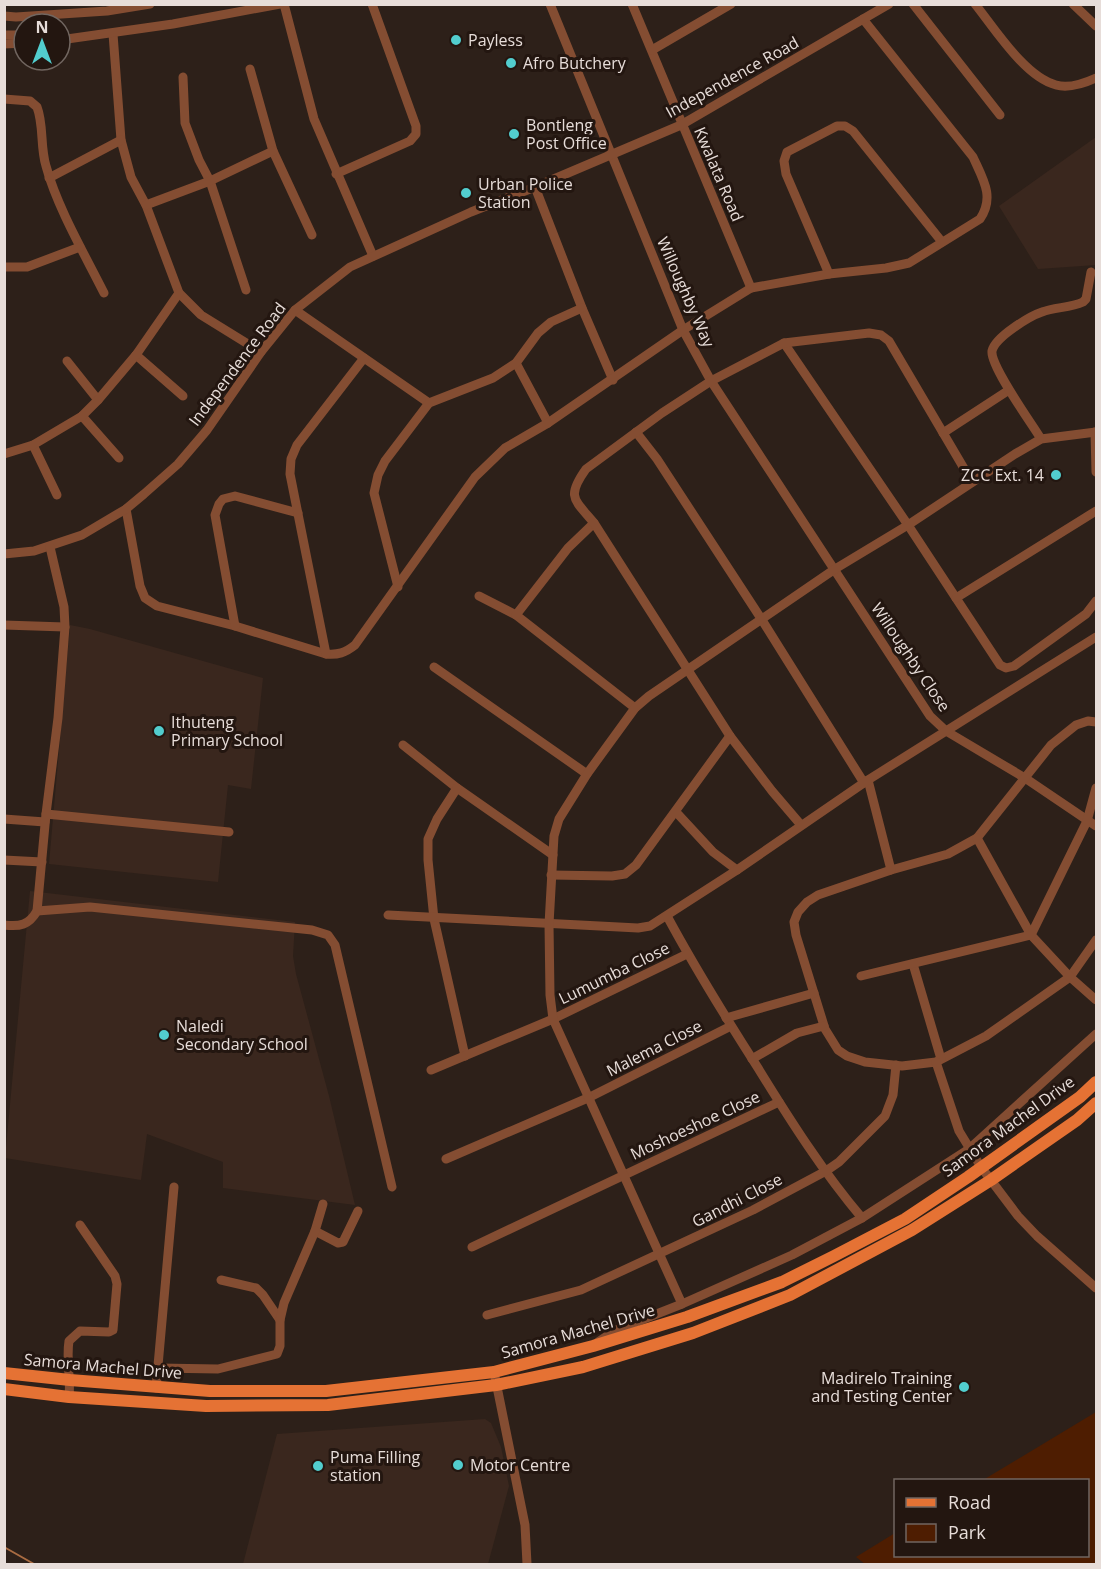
<svg xmlns="http://www.w3.org/2000/svg" width="1101" height="1569" font-family="'Open Sans',sans-serif">
  <style>
    .built { fill: #3a271e }
    .green { fill: #4e1d01 }
    .lines { fill: none; stroke-linecap: round; stroke-linejoin: round }
    .stream { stroke: #aa6c42; stroke-width: 2 }
    .minor { stroke: #844d32; stroke-width: 9 }
    .major { stroke: #e57234; stroke-width: 12 }
    .poi-dot { fill: #52cdce; stroke: #231610; stroke-width: 2 }
    .labels { text-anchor: middle; stroke-width: 6; stroke-linejoin: round; paint-order: stroke }
    .poi-label { font-size: 16px; fill: #e7ddd9; stroke: #231610; text-anchor: start }
    .street-label { font-size: 16px; fill: #e7ddd9; stroke: #231610 }
  </style>
  <rect width="100%" height="100%" fill="#2d2019"/>
  <g class="built">
    <path d="M 1096,137 L 1096,265 L 1038,269 L 999,206 Z"/>
    <path d="M 70,625 L 90,629 L 263,678 L 251,789 L 228,785 L 218,882 L 49,864 Z"/>
    <path d="M 30,891 L 295,922 L 293,956 L 296,974 L 329,1096 L 355,1205 L 223,1188 L 223,1162 L 147,1134 L 141,1180 L 5,1158 Z"/>
    <path d="M 485,1419 L 491,1423 L 501,1447 L 509,1486 L 488,1564 L 243,1564 L 277,1434 Z"/>
  </g>
  <path class="green" d="M 1096,1412 L 1096,1564 L 865,1564 L 856,1557 L 895,1533 L 896,1556 L 1088,1556 L 1088,1480 L 983,1480 Z"/>
  <g class="lines">
    <path class="stream" d="M 4,1547 L 34,1564"/>
    <g class="minor">
      <path d="M 284,4 L 314,119 L 373,256"/>
      <path d="M 550,4 L 683,330 L 711,381 L 930,716 L 946,731 L 1025,778 L 1096,826"/>
      <path d="M 632,4 L 751,288"/>
      <path d="M 913,4 L 1000,115"/>
      <path d="M 975,4 C 995,29 1025,77 1056,85 C 1069,89 1085,83 1096,78"/>
      <path d="M 1073,4 L 1096,26"/>
      <path d="M 4,16 L 16,17 L 107,11 L 150,4"/>
      <path d="M 113,34 L 121,140 L 131,177 L 146,205 L 179,293 L 201,315 L 261,352"/>
      <path d="M 4,35 L 24,35"/>
      <path d="M 60,40 L 173,24 L 280,4"/>
      <path d="M 4,44 L 24,43"/>
      <path d="M 652,50 L 731,4"/>
      <path d="M 250,69 L 273,151 L 312,235"/>
      <path d="M 183,77 L 185,123 L 199,160 L 210,181 L 246,290"/>
      <path d="M 4,99 L 30,101 L 37,107 C 44,125 40,147 46,166 C 57,207 85,255 104,293"/>
      <path d="M 336,174 L 410,141 L 416,134 L 416,126 L 372,4"/>
      <path d="M 49,178 L 121,140"/>
      <path d="M 535,187 L 582,308 L 613,380"/>
      <path d="M 146,205 L 210,181 L 273,151"/>
      <path d="M 4,267 L 27,267 L 80,247"/>
      <path d="M 829,274 L 786,174 L 784,161 L 787,152 L 837,126 L 845,126 L 853,131 L 942,242"/>
      <path d="M 295,310 L 429,403"/>
      <path d="M 784,343 L 908,525 L 1000,665 L 1006,668 L 1014,666 L 1086,614 L 1096,601"/>
      <path d="M 136,355 L 183,396"/>
      <path d="M 67,361 L 98,400"/>
      <path d="M 516,363 L 548,423"/>
      <path d="M 82,416 L 119,458"/>
      <path d="M 636,432 L 657,459 L 762,620 L 864,783"/>
      <path d="M 1095,432 L 1096,472"/>
      <path d="M 943,433 L 1009,390"/>
      <path d="M 1041,439 C 1032,424 990,366 992,351 C 995,337 1030,316 1042,312 C 1055,307 1070,308 1083,302 L 1086,299 L 1091,272"/>
      <path d="M 33,445 L 57,495"/>
      <path d="M 4,454 L 33,445 L 82,416 L 98,400 L 136,355 L 179,293"/>
      <path d="M 126,509 L 140,586 L 145,598 L 157,606 L 235,626 L 326,654 C 338,655 345,653 355,645 L 475,477 L 505,448 L 548,423 L 683,330 L 751,288 L 829,274 L 886,268 L 909,263 L 980,219 C 995,197 983,179 973,157 L 863,19"/>
      <path d="M 4,554 L 34,551 L 82,535 L 126,509 L 144,494 L 178,464 L 207,430 L 261,352 L 295,310 L 350,267 L 471,212 L 535,187 L 681,125 L 889,4"/>
      <path d="M 398,587 L 374,493 L 378,475 L 385,461 L 429,403 L 493,378 L 516,363 L 538,333 L 551,322 L 582,308"/>
      <path d="M 479,596 L 516,615 L 635,708"/>
      <path d="M 956,598 L 1096,511"/>
      <path d="M 516,615 L 568,548 L 594,523"/>
      <path d="M 4,625 L 65,627"/>
      <path d="M 235,626 L 215,515 L 219,504 L 223,499 L 235,496 L 298,513"/>
      <path d="M 326,654 L 290,474 L 291,459 L 297,445 L 364,358"/>
      <path d="M 434,667 L 587,774"/>
      <path d="M 1096,722 L 1088,721 L 1076,725 L 1051,745 L 977,838 L 948,854 L 891,870 L 818,895 L 807,902 L 798,912 L 794,922 L 796,935 L 825,1029 L 838,1050 L 847,1056 L 865,1062 L 902,1066 L 936,1062 L 986,1036 L 1070,977 L 1096,940"/>
      <path d="M 403,745 L 457,788 L 553,855"/>
      <path d="M 868,780 L 891,870"/>
      <path d="M 457,788 L 437,819 L 428,839 L 428,860 L 434,919 L 465,1056"/>
      <path d="M 676,812 L 713,852 L 737,870"/>
      <path d="M 46,814 L 229,832"/>
      <path d="M 4,819 L 45,822"/>
      <path d="M 801,825 L 772,791 L 730,736 L 594,523 C 574,499 566,497 586,469 L 662,413 L 711,381 L 784,343 L 869,333 L 881,335 L 889,341 L 972,482"/>
      <path d="M 977,838 L 1031,935 L 1070,977 L 1096,1000"/>
      <path d="M 4,860 L 42,862"/>
      <path d="M 551,875 L 612,876 L 625,874 L 636,865 L 730,736"/>
      <path d="M 37,911 L 90,907 L 312,930 L 328,935 L 335,945 L 392,1187"/>
      <path d="M 388,915 L 638,928 L 650,926 L 737,870 L 868,780 L 1096,637"/>
      <path d="M 667,916 C 695,968 726,1018 758,1068 C 790,1120 823,1172 862,1218"/>
      <path d="M 4,925 C 20,927 29,925 37,911 L 46,814 L 58,718 L 65,627 L 64,607 L 50,547"/>
      <path d="M 913,964 L 941,1059"/>
      <path d="M 861,976 L 1031,935 L 1087,821 L 1096,788"/>
      <path d="M 726,1018 L 814,993"/>
      <path d="M 752,1059 L 797,1033 L 824,1026"/>
      <path d="M 936,1062 L 959,1131 L 981,1167 L 1018,1216 L 1037,1236 L 1096,1288"/>
      <path d="M 431,1070 L 553,1019 L 687,954"/>
      <path d="M 446,1159 L 590,1097 L 731,1026"/>
      <path d="M 323,1204 L 315,1231 L 338,1243 L 343,1242 L 358,1211"/>
      <path d="M 472,1247 L 779,1102"/>
      <path d="M 221,1280 L 256,1288 L 263,1295 L 280,1320"/>
      <path d="M 682,1304 L 553,1019 L 550,995 L 549,924 L 554,836 L 559,819 L 587,774 L 635,708 L 649,696 L 835,569 L 908,525 L 1015,454 L 1041,439 L 1096,432"/>
      <path d="M 487,1315 L 581,1290 L 753,1210 L 826,1171 L 839,1162 L 885,1116 L 893,1095 L 896,1065"/>
      <path d="M 598,1342 L 616,1330 L 682,1304 L 792,1255 L 862,1218 L 969,1149 L 1096,1034"/>
      <path d="M 158,1368 L 218,1369 L 277,1354 L 280,1346 L 280,1320 L 284,1303 L 315,1231"/>
      <path d="M 494,1372 L 525,1525 L 527,1564"/>
      <path d="M 156,1388 L 174,1187"/>
      <path d="M 69,1397 C 71,1378 66,1359 69,1341 L 80,1331 L 109,1332 L 113,1330 L 117,1284 L 115,1276 L 80,1225"/>
    </g>
    <g class="major">
      <path d="M 4,1373 L 70,1380 L 210,1391 L 326,1391 L 494,1372 L 593,1346 L 687,1317 L 782,1282 L 834,1256 L 905,1219 L 968,1177 L 1080,1097 L 1096,1082"/>
      <path d="M 4,1389 L 69,1397 L 206,1406 L 328,1405 L 496,1385 L 583,1367 L 693,1333 L 790,1295 L 912,1230 L 991,1180 L 1077,1120 L 1096,1103"/>
    </g>
  </g>
  <g class="poi-dot">
    <circle cx="456" cy="40" r="6"/>
    <circle cx="511" cy="63" r="6"/>
    <circle cx="514" cy="134" r="6"/>
    <circle cx="466" cy="193" r="6"/>
    <circle cx="1056" cy="475" r="6"/>
    <circle cx="159" cy="731" r="6"/>
    <circle cx="164" cy="1035" r="6"/>
    <circle cx="964" cy="1387" r="6"/>
    <circle cx="458" cy="1465" r="6"/>
    <circle cx="318" cy="1466" r="6"/>
  </g>
  <g class="labels">
    <g class="poi-label">
      <text x="468" y="46">Payless</text>
      <text x="523" y="69">Afro Butchery</text>
      <text x="526" y="131">Bontleng<tspan x="526" dy="18">Post Office</tspan></text>
      <text x="478" y="190">Urban Police<tspan x="478" dy="18">Station</tspan></text>
      <text x="1044" y="481" text-anchor="end">ZCC Ext. 14</text>
      <text x="171" y="728">Ithuteng<tspan x="171" dy="18">Primary School</tspan></text>
      <text x="176" y="1032">Naledi<tspan x="176" dy="18">Secondary School</tspan></text>
      <text x="952" y="1384" text-anchor="end">Madirelo Training<tspan x="952" dy="18">and Testing Center</tspan></text>
      <text x="330" y="1463">Puma Filling<tspan x="330" dy="18">station</tspan></text>
      <text x="470" y="1471">Motor Centre</text>
    </g>
    <g class="street-label">
      <text transform="translate(732 77) rotate(-29)" y="6">Independence Road</text>
      <text transform="translate(719 174) rotate(67)" y="6">Kwalata Road</text>
      <text transform="translate(686 292) rotate(66)" y="6">Willoughby Way</text>
      <text transform="translate(237 364) rotate(-53)" y="6">Independence Road</text>
      <text transform="translate(911 657) rotate(56)" y="6">Willoughby Close</text>
      <text transform="translate(614 973) rotate(-26)" y="6">Lumumba Close</text>
      <text transform="translate(654 1048) rotate(-27)" y="6">Malema Close</text>
      <text transform="translate(695 1125) rotate(-25)" y="6">Moshoeshoe Close</text>
      <text transform="translate(1008 1126) rotate(-36)" y="6">Samora Machel Drive</text>
      <text transform="translate(737 1200) rotate(-27)" y="6">Gandhi Close</text>
      <text transform="translate(578 1331) rotate(-16)" y="6">Samora Machel Drive</text>
      <text transform="translate(103 1366) rotate(5)" y="6">Samora Machel Drive</text>
    </g>
  </g>
  <rect width="1101" height="1569" fill="none" stroke="#e7ddd9" stroke-width="12"/>
  <rect x="894" y="1479" width="195" height="78" fill="#231610" stroke="#716660" stroke-width="1.5"/>
  <rect x="906" y="1498" width="30" height="9" fill="#e57234" stroke="#716660" stroke-width="1.5"/>
  <text x="948" y="1509" font-size="18" fill="#e7ddd9">Road</text>
  <rect x="906" y="1524" width="30" height="18" fill="#4e1d01" stroke="#716660" stroke-width="1.5"/>
  <text x="948" y="1539" font-size="18" fill="#e7ddd9">Park</text>
  <g transform="translate(42 42)"><circle r="28" fill="#231610" stroke="#716660" stroke-width="1.5"/>
  <path d="M0-4.5L10 22L0 15L-10 22Z" fill="#52cdce"/>
  <text y="-9" font-size="16" font-weight="bold" text-anchor="middle" fill="#e7ddd9">N</text>
  </g>
</svg>
